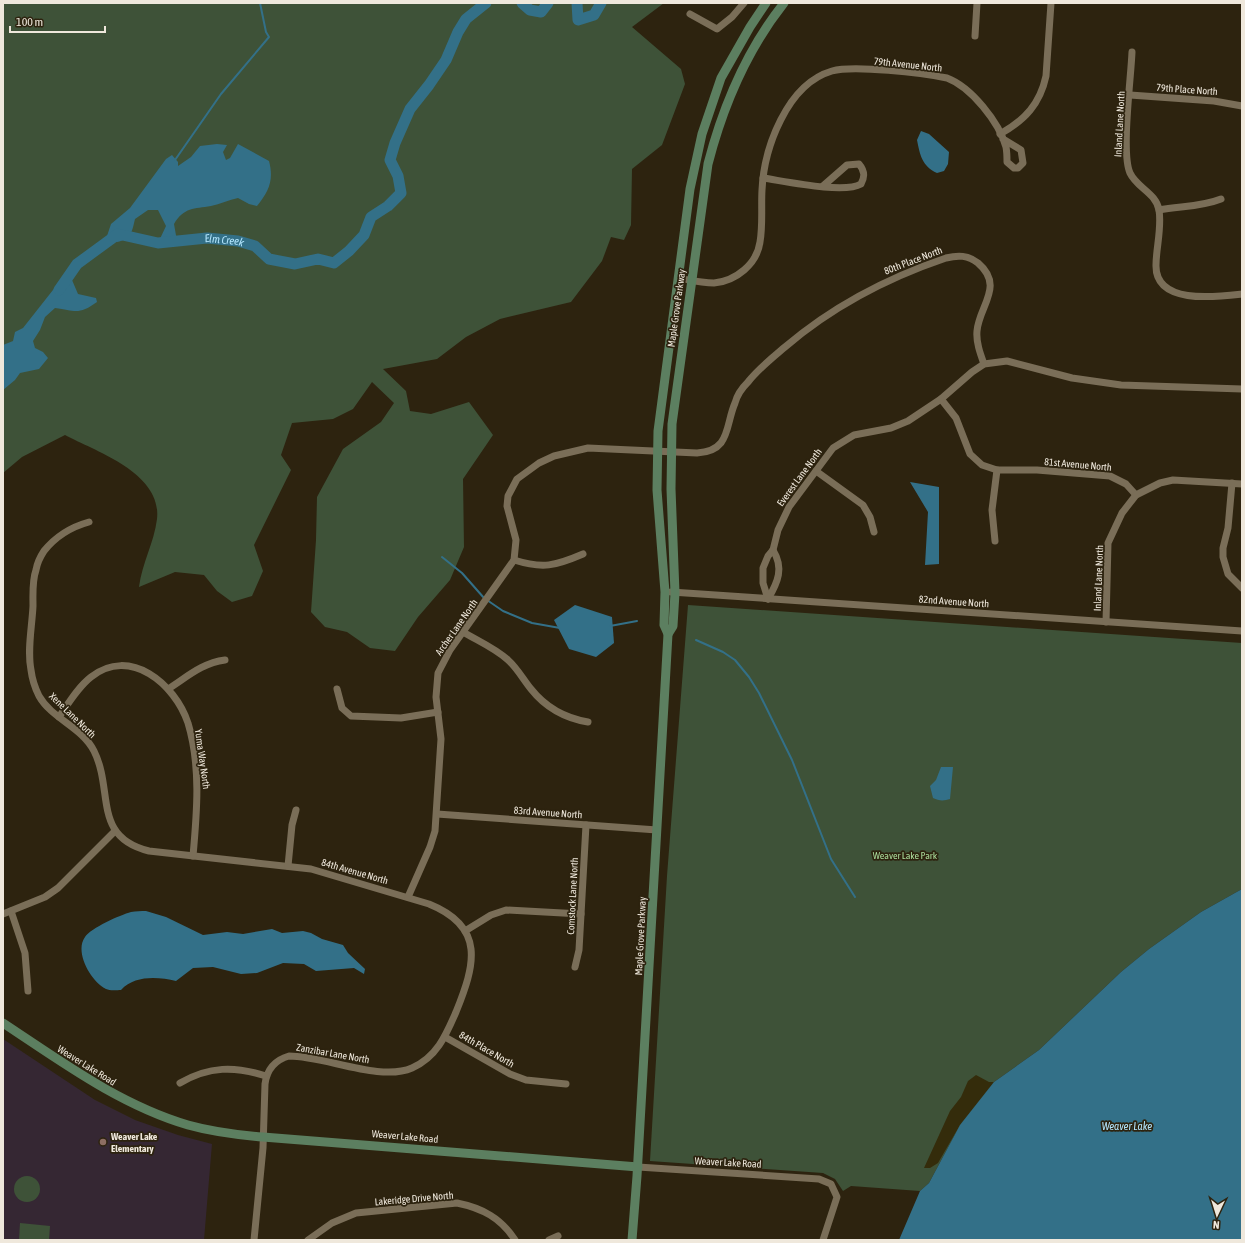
<svg xmlns="http://www.w3.org/2000/svg" width="1245" height="1243" font-family="'Asap Condensed',sans-serif">
  <style>
    .education { fill: #352733 }
    .green { fill: #3e5238 }
    .sand { fill: #342c0b }
    .water { fill: #337088 }
    .lines { fill: none; stroke-linecap: round; stroke-linejoin: round }
    .stream { stroke: #337088; stroke-width: 2 }
    .river { stroke: #337088; stroke-width: 11 }
    .street { stroke: #7a6e58; stroke-width: 7 }
    .secondary { stroke: #5c7f60; stroke-width: 9 }
    .education-dot { fill: #8d6e63; stroke: #2d230f; stroke-width: 1.5 }
    .labels { text-anchor: middle; stroke-width: 3.5; stroke-linejoin: round; paint-order: stroke }
    .street-label { font-size: 10px; fill: #efe8dc; stroke: #2d230f }
    .park-label { font-size: 10px; fill: #abde9d; stroke: #2d230f }
    .poi-label { font-size: 10px; font-weight: bold; fill: #efe8dc; stroke: #2d230f; text-anchor: start }
    .water-label { font-size: 11px; font-style: italic; fill: #b4e7ff; stroke: #2d230f }
  </style>
  <rect width="100%" height="100%" fill="#2d230f"/>
  <path class="education" d="M 3,1039 L 95,1100 L 135,1120 L 178,1135 L 212,1144 L 204,1240 L 3,1240 Z"/>
  <g class="green">
    <path d="M 3,3 L 664,3 L 632,27 L 681,69 L 685,84 L 662,145 L 632,169 L 631,225 L 624,240 L 611,237 L 602,261 L 571,302 L 500,319 L 466,337 L 437,359 L 383,369 L 406,391 L 410,411 L 431,414 L 469,402 L 493,435 L 463,479 L 464,547 L 450,580 L 418,617 L 395,651 L 370,648 L 347,632 L 325,627 L 311,612 L 316,540 L 317,497 L 343,449 L 381,422 L 394,403 L 372,382 L 353,409 L 333,419 L 292,423 L 281,455 L 291,470 L 254,545 L 263,571 L 252,596 L 232,602 L 217,591 L 204,575 L 175,572 L 139,587 C 142,563 154,543 157,519 C 162,473 97,452 65,435 L 22,457 L 3,473 Z"/>
    <path d="M 688,605 L 1242,643 L 1242,889 L 1201,912 L 1149,949 L 1121,972 L 1039,1050 L 994,1082 L 960,1125 L 929,1183 L 920,1191 L 851,1186 L 843,1191 L 835,1179 L 823,1173 L 650,1161 L 667,876 Z"/>
    <circle cx="27" cy="1189" r="13"/>
    <path d="M 20,1223 L 50,1226 L 49,1240 L 19,1240 Z"/>
  </g>
  <path class="sand" d="M 976,1075 L 989,1082 L 994,1082 L 960,1125 L 938,1163 L 930,1168 L 924,1168 L 950,1111 L 961,1097 L 968,1081 Z"/>
  <g class="water">
    <path d="M 921,131 L 929,134 L 949,152 L 948,164 L 944,171 L 937,173 C 922,166 920,155 917,140 Z"/>
    <path d="M 217,144 L 227,145 L 223,152 L 226,160 L 230,158 L 238,144 L 269,161 C 274,180 269,191 257,206 L 249,204 L 238,198 C 229,200 220,204 211,206 C 194,209 184,207 174,224 L 177,241 L 158,243 L 166,226 L 158,210 L 148,210 L 135,219 C 132,232 131,239 117,242 L 107,236 L 111,224 L 130,208 L 166,159 L 172,155 L 178,162 L 178,166 L 191,157 L 200,146 Z"/>
    <path d="M 64,276 L 72,280 L 78,294 L 96,298 L 97,302 C 79,315 76,311 55,308 L 45,317 L 40,330 L 33,341 L 35,348 L 43,352 L 48,358 L 39,369 L 20,373 L 15,380 L 3,390 L 3,345 L 13,341 L 15,332 L 23,328 Z"/>
    <path d="M 910,482 L 939,487 L 939,564 L 925,565 L 928,512 Z"/>
    <path d="M 575,605 L 612,617 L 614,643 L 596,657 L 569,649 L 554,620 Z"/>
    <path d="M 941,767 L 953,767 L 950,799 C 944,801 939,801 933,798 L 930,786 L 936,780 Z"/>
    <path d="M 1242,889 L 1242,1240 L 899,1240 L 920,1191 L 929,1183 L 960,1125 L 994,1082 L 1039,1050 L 1121,972 L 1149,949 L 1201,912 Z"/>
    <path d="M 146,911 L 166,917 L 203,935 L 227,932 L 243,934 L 272,929 L 282,933 L 303,931 L 311,933 L 322,939 L 343,945 L 348,953 L 365,969 L 364,974 L 354,968 L 316,971 L 304,964 L 283,963 L 257,973 L 241,974 L 213,967 L 193,968 L 176,981 C 158,977 135,975 121,990 C 117,990 110,991 106,989 C 91,982 74,952 85,937 C 91,928 120,915 131,912 C 136,911 141,911 146,911 Z"/>
  </g>
  <g class="lines">
    <g class="stream">
      <path d="M 175,160 L 221,94 L 269,37 L 266,32 L 260,3"/>
      <path d="M 442,557 L 462,573 L 484,598 L 503,611 L 532,623 L 560,628"/>
      <path d="M 610,626 L 637,621"/>
      <path d="M 696,640 L 723,652 L 735,660 L 749,677 L 759,693 L 792,760 L 831,859 L 855,897"/>
    </g>
    <g class="river">
      <path d="M 522,3 L 530,10 L 541,12 L 548,3"/>
      <path d="M 577,3 L 578,20 L 594,15 L 601,3"/>
      <path id="s1" d="M 59,290 L 77,264 L 118,234 L 158,243 L 207,238 L 238,241 L 255,246 L 269,259 L 295,264 L 318,259 L 334,263 L 349,251 L 364,235 L 371,217 L 388,206 L 401,193 L 398,176 L 390,160 L 395,143 L 410,109 L 429,85 L 446,60 L 458,32 L 466,19 L 486,3"/>
    </g>
    <g class="street">
      <path d="M 690,14 L 717,29 L 732,17 L 744,3"/>
      <path d="M 975,36 L 977,3"/>
      <path d="M 1132,52 C 1131,78 1121,153 1130,173 C 1137,188 1156,193 1159,210 C 1162,228 1156,248 1156,265 C 1155,305 1216,297 1242,294"/>
      <path d="M 1130,95 L 1214,101 L 1242,106"/>
      <path d="M 1000,134 C 1025,120 1040,104 1046,76 L 1051,3"/>
      <path d="M 763,178 C 784,181 844,194 861,184 C 865,177 865,171 859,164 L 847,165 L 823,186"/>
      <path d="M 1159,210 C 1180,206 1201,207 1221,199"/>
      <path d="M 678,278 C 689,280 702,283 714,283 C 736,281 757,264 760,242 C 763,225 761,207 762,190 C 764,148 787,84 832,71 C 854,65 922,73 947,78 C 971,87 999,122 1006,147 C 1007,152 1007,157 1007,162 L 1014,168 L 1018,168 L 1023,163 L 1021,150 L 1003,139"/>
      <path d="M 941,399 L 956,418 L 970,454 L 982,465 L 997,470 L 1037,470 L 1110,476 L 1126,484 L 1136,495"/>
      <path d="M 816,471 L 863,505 L 870,517 L 874,532"/>
      <path d="M 1232,483 L 1228,528 L 1223,548 L 1223,557 L 1228,574 L 1242,588"/>
      <path d="M 89,522 C 71,527 56,536 44,551 C 40,557 37,564 36,570 C 32,581 33,595 33,606 C 32,627 27,650 31,670 C 32,678 35,688 39,696 C 52,719 82,727 94,751 C 114,791 92,837 149,851 L 311,869 L 429,904 C 486,927 475,965 456,1012 C 446,1035 437,1057 412,1068 C 380,1082 325,1056 289,1056 C 275,1060 267,1069 265,1084 L 263,1148 L 254,1240"/>
      <path d="M 995,541 L 992,510 L 997,470"/>
      <path d="M 514,560 C 543,569 555,566 583,554"/>
      <path d="M 671,592 L 1242,631"/>
      <path d="M 768,599 L 763,583 L 763,568 L 768,556 L 773,550 L 778,530 L 789,507 L 833,448 L 854,435 L 891,428 L 908,421 L 941,399 L 972,372 L 984,364 L 1007,361 L 1072,378 L 1121,385 L 1242,389"/>
      <path d="M 768,599 C 778,582 784,568 773,550"/>
      <path d="M 1106,622 L 1108,543 L 1122,513 L 1136,495 L 1160,483 L 1173,480 L 1242,484"/>
      <path d="M 463,632 C 478,641 495,648 508,660 C 517,668 523,679 531,689 C 546,708 564,718 588,722"/>
      <path d="M 168,689 C 187,677 202,663 225,660"/>
      <path d="M 337,689 L 342,708 L 351,716 L 401,718 L 438,712"/>
      <path d="M 59,717 C 68,704 78,687 91,677 C 130,646 175,684 188,723 C 201,766 197,812 193,856"/>
      <path d="M 437,814 L 657,830"/>
      <path d="M 288,866 L 292,825 L 296,810"/>
      <path d="M 408,897 L 430,847 L 435,831 L 441,739 L 436,697 L 438,673 L 450,650 L 514,560 L 516,540 L 507,506 L 508,496 L 517,479 L 539,463 L 554,456 L 588,448 L 697,453 C 731,451 725,426 735,403 C 737,395 742,388 748,382 C 758,369 772,358 785,347 C 833,306 887,278 946,258 C 958,255 968,255 978,263 C 1005,286 979,306 977,331 C 976,342 980,353 984,364"/>
      <path d="M 11,911 L 25,953 L 28,991"/>
      <path d="M 3,914 L 45,897 L 58,888 L 115,831"/>
      <path d="M 465,931 L 491,915 L 506,910 L 581,914"/>
      <path d="M 575,967 L 579,950 L 586,825"/>
      <path d="M 445,1037 L 510,1074 L 526,1080 L 566,1084"/>
      <path d="M 180,1083 C 209,1066 235,1066 266,1076"/>
      <path d="M 638,1167 L 819,1179 L 831,1184 L 837,1197 L 823,1240"/>
      <path d="M 308,1240 L 332,1223 L 356,1213 L 457,1203 C 482,1208 501,1218 515,1240"/>
      <path d="M 549,1240 L 558,1236"/>
    </g>
    <g class="secondary">
      <path d="M 668,634 L 673,626 L 675,593 L 671,489 L 672,424 L 708,164 C 723,106 746,51 784,3"/>
      <path d="M 3,1023 C 62,1062 120,1105 188,1125 C 213,1132 238,1135 263,1137 L 638,1167"/>
      <path d="M 632,1240 L 637,1176 L 668,634 L 664,625 L 665,592 L 657,490 L 658,431 L 690,189 L 702,134 L 721,78 L 750,27 L 766,3"/>
    </g>
  </g>
  <circle class="education-dot" cx="103" cy="1142" r="4"/>
  <g class="labels">
    <g class="street-label">
      <text transform="translate(908 64) rotate(6)" y="4">79th Avenue North</text>
      <text transform="translate(1187 89) rotate(4)" y="4">79th Place North</text>
      <text transform="translate(1119 124) rotate(-87)" y="4">Inland Lane North</text>
      <text transform="translate(913 260) rotate(-21)" y="4">80th Place North</text>
      <text transform="translate(676 308) rotate(-82)" y="4">Maple Grove Parkway</text>
      <text transform="translate(1078 464) rotate(5)" y="4">81st Avenue North</text>
      <text transform="translate(799 477) rotate(-54)" y="4">Everest Lane North</text>
      <text transform="translate(1098 578) rotate(-88)" y="4">Inland Lane North</text>
      <text transform="translate(954 601) rotate(4)" y="4">82nd Avenue North</text>
      <text transform="translate(456 627) rotate(-55)" y="4">Archer Lane North</text>
      <text transform="translate(73 715) rotate(44)" y="4">Xene Lane North</text>
      <text transform="translate(203 759) rotate(82)" y="4">Yuma Way North</text>
      <text transform="translate(548 812) rotate(4)" y="4">83rd Avenue North</text>
      <text transform="translate(355 871) rotate(16)" y="4">84th Avenue North</text>
      <text transform="translate(572 896) rotate(-87)" y="4">Comstock Lane North</text>
      <text transform="translate(640 936) rotate(-87)" y="4">Maple Grove Parkway</text>
      <text transform="translate(487 1049) rotate(30)" y="4">84th Place North</text>
      <text transform="translate(333 1053) rotate(10)" y="4">Zanzibar Lane North</text>
      <text transform="translate(87 1065) rotate(32)" y="4">Weaver Lake Road</text>
      <text transform="translate(405 1136) rotate(5)" y="4">Weaver Lake Road</text>
      <text transform="translate(728 1162) rotate(3)" y="4">Weaver Lake Road</text>
      <text transform="translate(414 1198) rotate(-5)" y="4">Lakeridge Drive North</text>
    </g>
    <g class="park-label">
      <text x="905" y="859">Weaver Lake Park</text>
    </g>
    <g class="poi-label">
      <text x="111" y="1140">Weaver Lake<tspan x="111" dy="12">Elementary</tspan></text>
    </g>
    <g class="water-label">
      <text dy="4" stroke="none"><textPath href="#s1" startOffset="190">Elm Creek</textPath></text>
      <text x="1127" y="1130">Weaver Lake</text>
    </g>
  </g>
  <rect width="1245" height="1243" fill="none" stroke="#efe8dc" stroke-width="8"/>
  <g transform="translate(1217 1215) rotate(184)" stroke="#2d230f" stroke-width="3" paint-order="stroke">
  <path d="M0-3L7 15L0 10L-7 15Z" fill="#efe8dc"/>
  <text y="-6" font-size="11" font-weight="bold" text-anchor="middle" fill="#efe8dc">N</text>
  </g>
  <path d="M10 26v6h95v-6" fill="none" stroke="#efe8dc" stroke-width="2"/>
  <text x="16" y="26" font-size="12" fill="#efe8dc" stroke="#2d230f" stroke-width="3" paint-order="stroke">100 m</text>
</svg>
